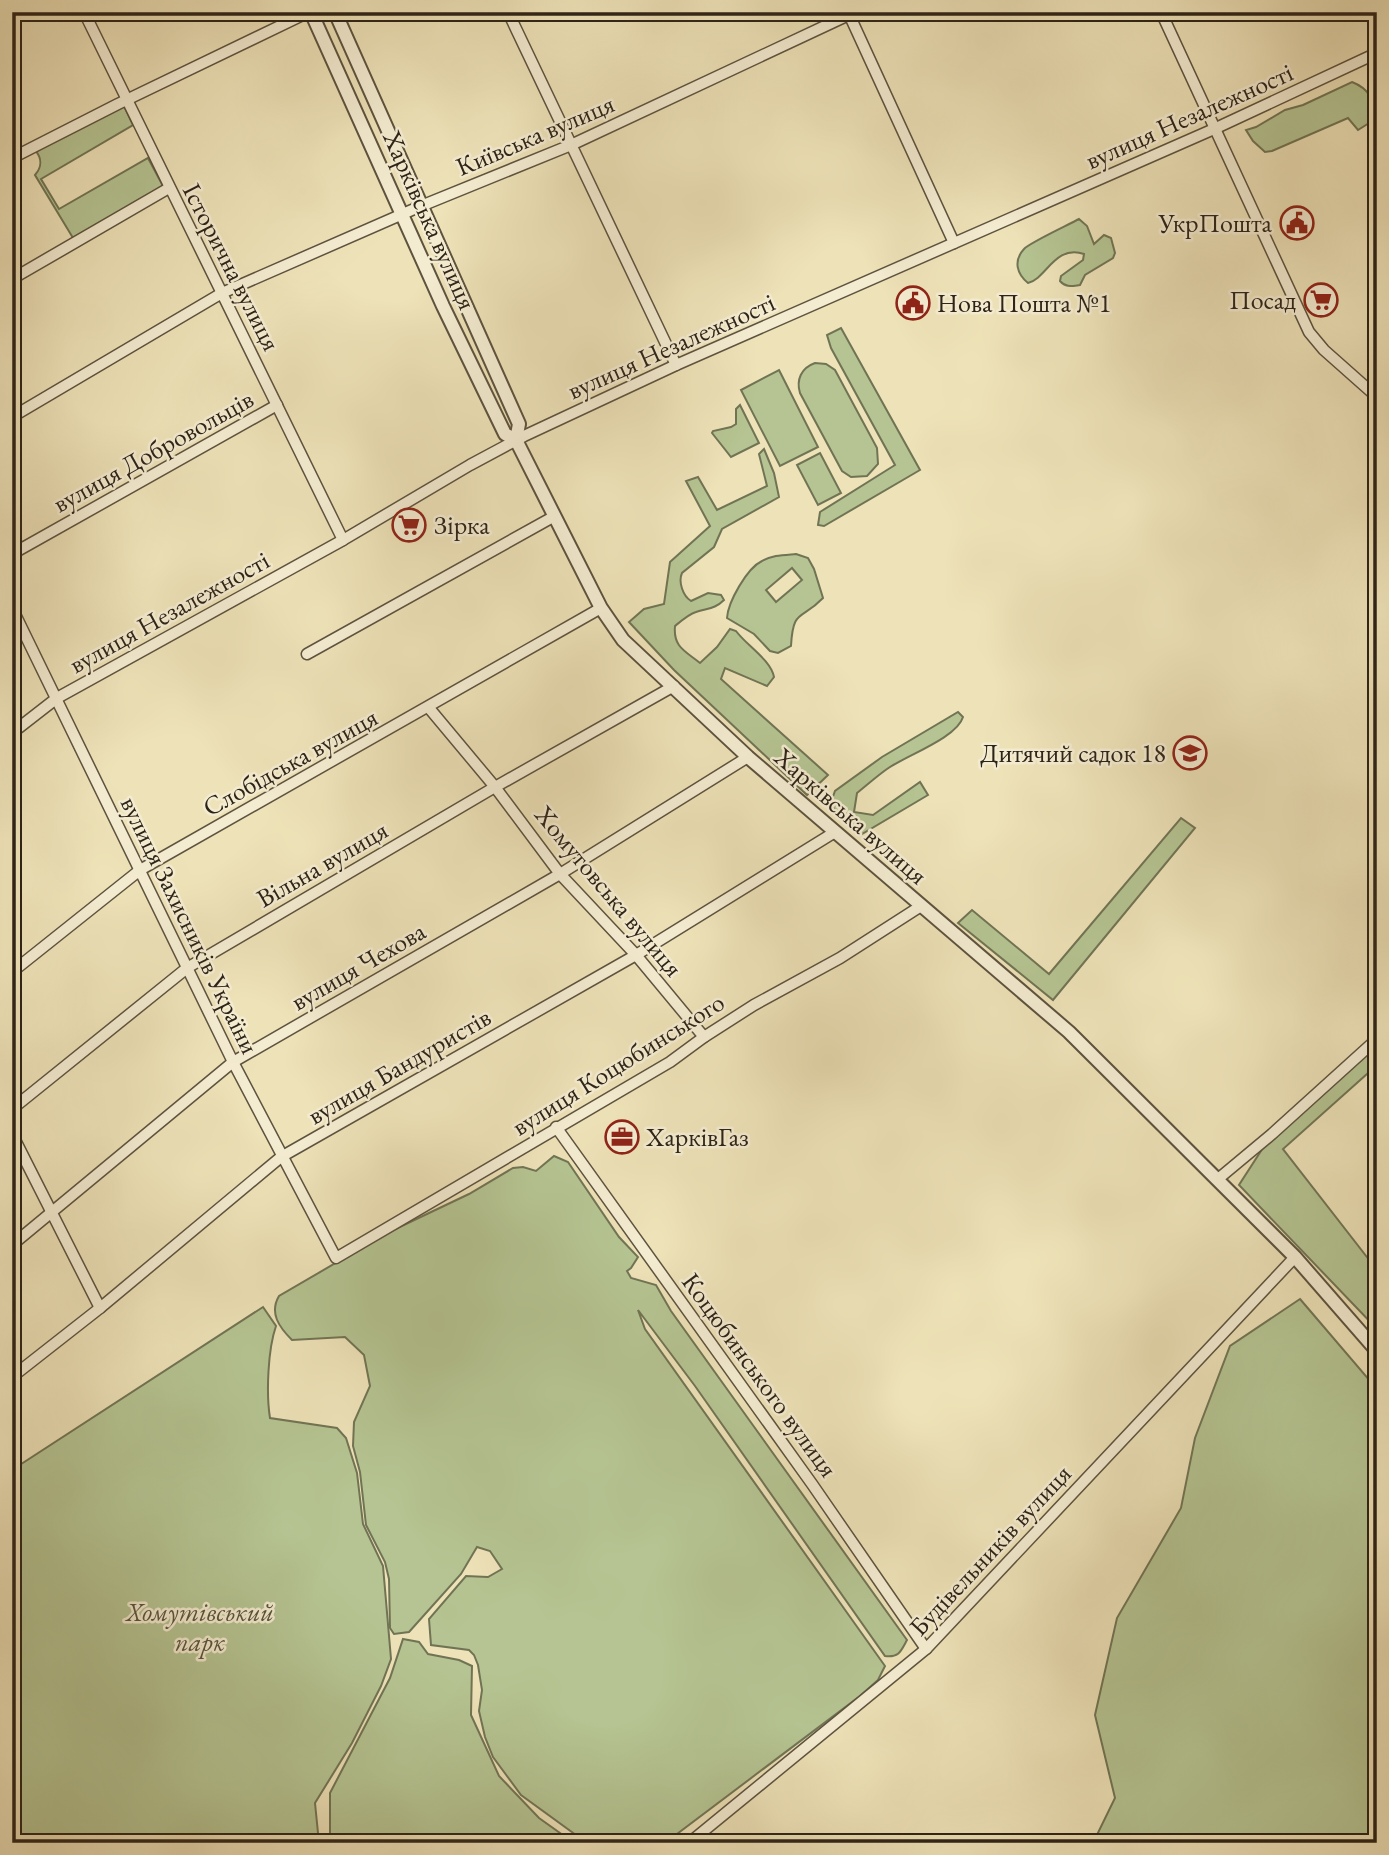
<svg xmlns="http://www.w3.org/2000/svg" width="1389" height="1855" font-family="'EB Garamond',serif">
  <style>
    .green { fill: #b5c492; stroke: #717454; stroke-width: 2; fill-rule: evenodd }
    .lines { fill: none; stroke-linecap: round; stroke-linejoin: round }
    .minor-casing { stroke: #5d533f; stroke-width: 13 }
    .tertiary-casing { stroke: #5d533f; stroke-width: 16 }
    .minor { stroke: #f4ecd1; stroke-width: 10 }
    .tertiary { stroke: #f4ecd1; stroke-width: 12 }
    .labels { text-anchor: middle; stroke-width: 5; stroke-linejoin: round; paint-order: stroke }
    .street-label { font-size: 26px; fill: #2d2317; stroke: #f4ecd1 }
    .poi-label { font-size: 26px; fill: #2d2317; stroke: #f4ecd1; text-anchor: end }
    .park-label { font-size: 26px; font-style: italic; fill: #56533c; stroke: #f4ecd1 }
  </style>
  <rect width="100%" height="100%" fill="#eee2b8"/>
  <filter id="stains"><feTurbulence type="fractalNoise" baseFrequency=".00286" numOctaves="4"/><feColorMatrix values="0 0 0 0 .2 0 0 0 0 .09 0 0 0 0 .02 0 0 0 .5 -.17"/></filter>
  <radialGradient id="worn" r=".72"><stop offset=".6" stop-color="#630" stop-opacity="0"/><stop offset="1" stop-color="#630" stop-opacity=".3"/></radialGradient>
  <g class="green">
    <path d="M 1352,82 C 1368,88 1377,102 1377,118 L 1358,130 L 1348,118 L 1272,151 L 1265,152 L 1253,141 L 1246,130 L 1256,127 L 1285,110 L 1303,105 Z"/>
    <path d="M 124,106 L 133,125 L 41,179 L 59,209 L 148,158 L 163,186 L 73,238 L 35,175 C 42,167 42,158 35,150 Z"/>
    <path d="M 1079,219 L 1087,226 L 1094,244 L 1104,235 L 1111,238 L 1115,253 L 1113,258 L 1085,275 L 1080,285 C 1072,286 1066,288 1060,281 L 1061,276 L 1083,260 L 1084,254 C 1055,244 1046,279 1028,283 C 1017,274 1013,261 1024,249 C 1029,243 1068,225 1079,219 Z"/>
    <path d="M 841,328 L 920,470 L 824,526 L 818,525 L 820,512 L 895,465 L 831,348 L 827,335 Z"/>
    <path d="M 815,363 L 826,364 L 835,370 L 877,448 L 878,464 L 867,476 L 851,477 L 842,471 L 800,393 C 796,380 801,368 815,363 Z"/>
    <path d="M 779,370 L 818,447 L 780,466 L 741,390 Z"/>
    <path d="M 740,405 L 759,443 L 731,457 L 712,433 L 713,431 L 731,427 L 736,424 L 736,409 Z"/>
    <path d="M 764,449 L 774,473 L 779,497 L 722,529 L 714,547 L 682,573 C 678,582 683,596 691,601 L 708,593 L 721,595 L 724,600 C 715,609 708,608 696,612 C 689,614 681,621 675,626 C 673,647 685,651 700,663 L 717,647 L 730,629 L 736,631 C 746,645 771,660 774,677 L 767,686 L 725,668 L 721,679 L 828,775 L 807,795 L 674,670 L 629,622 L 644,609 L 664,604 L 670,562 L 710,526 L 686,481 L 698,477 L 717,510 L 767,486 L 759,454 Z"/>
    <path d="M 820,453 L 841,493 L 818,505 L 797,465 Z"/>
    <path d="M 796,554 L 808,558 L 814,569 L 823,598 C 801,621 793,608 791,646 L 778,653 L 770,651 L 754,634 L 727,618 C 728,602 747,568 762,561 C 772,555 784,555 796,554 ZM 792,568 L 802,580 L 776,602 L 766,590 Z"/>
    <path d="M 958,712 L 963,717 C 957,738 905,756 887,769 C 877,776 867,785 857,793 L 854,812 L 873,815 L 920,782 L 928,795 L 862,834 L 830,805 L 835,791 L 882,757 Z"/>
    <path d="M 1181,818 L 1195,828 L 1053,1000 L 958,923 L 972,910 L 1049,974 Z"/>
    <path d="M 1377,1039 L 1377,1065 L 1283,1149 L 1377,1270 L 1377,1329 L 1239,1185 L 1272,1134 Z"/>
    <path d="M 554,1156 L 568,1162 L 619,1237 L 638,1257 L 631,1268 L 627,1271 L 631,1278 L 656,1285 L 671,1311 L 907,1640 C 901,1651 899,1658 885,1656 L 695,1386 L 638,1310 L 645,1329 L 885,1666 L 878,1680 L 860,1696 L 665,1843 L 587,1843 L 521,1795 L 493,1757 L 485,1737 L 479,1711 L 482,1690 L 478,1665 L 474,1655 L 469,1650 L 431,1645 L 429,1619 L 466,1576 L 488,1577 L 502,1569 L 490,1551 L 477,1547 L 461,1574 L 409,1632 L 394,1634 L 390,1628 L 389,1579 L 385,1562 L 366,1525 L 360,1472 L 353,1446 L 354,1422 L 370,1386 L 364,1355 L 345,1337 L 292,1340 C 279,1327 269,1313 279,1296 L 387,1233 L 469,1194 L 513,1168 L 523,1167 L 536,1171 Z"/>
    <path d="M 1300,1299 L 1377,1389 L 1377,1843 L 1093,1843 L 1115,1798 L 1095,1715 L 1117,1618 L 1181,1508 L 1195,1438 L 1230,1346 Z"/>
    <path d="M 263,1307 L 276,1326 C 268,1349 266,1393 270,1418 L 337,1428 L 346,1438 L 357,1473 L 363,1524 L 383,1566 L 391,1659 L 381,1686 L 352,1743 L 315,1803 L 319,1843 L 12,1843 L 12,1470 Z"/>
    <path d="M 403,1639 L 419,1642 L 428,1654 L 459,1660 L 472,1666 L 471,1715 L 499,1776 L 539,1818 L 574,1843 L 330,1843 L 330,1793 L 390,1678 Z"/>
  </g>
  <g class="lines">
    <defs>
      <g id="minor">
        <path d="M 84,12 L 343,540"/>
        <path d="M 508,12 L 676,365"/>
        <path d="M 848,12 L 954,243"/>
        <path d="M 1161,12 L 1309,332 L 1324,350 L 1377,397"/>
        <path d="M 12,158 L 118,104 L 309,12"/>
        <path d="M 12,279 L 169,188"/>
        <path d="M 12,417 L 222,293 L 421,206 L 571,145 L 855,12"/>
        <path d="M 12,554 L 277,405"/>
        <path d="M 12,608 L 233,1062 L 336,1258 L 670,1062 L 704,1037 L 754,1005 L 840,958 L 921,906"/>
        <path d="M 307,654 L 553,517"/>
        <path d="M 429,708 L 495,787 L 560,874 L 636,955 L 704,1037"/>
        <path d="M 12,733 L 57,698 L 343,540 L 470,465 L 524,436 L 676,365 L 1214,129 L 1377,53"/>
        <path d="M 12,972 L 140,870 L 601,608"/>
        <path d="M 12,1109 L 187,968 L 495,787 L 674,686"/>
        <path d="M 556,1127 L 812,1484 L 926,1649"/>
        <path d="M 12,1134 L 100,1308"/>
        <path d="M 1218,1179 L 1272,1134 L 1377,1039"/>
        <path d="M 12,1245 L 233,1062 L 560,874 L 748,757"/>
        <path d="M 12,1377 L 100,1308 L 281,1157 L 636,955 L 835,832"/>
        <path d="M 689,1843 L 926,1649 L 1295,1257"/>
      </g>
      <g id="tertiary">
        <path d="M 311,12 L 443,306 L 505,434 L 516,440"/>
        <path d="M 335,12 L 519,424 L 516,440 L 601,608 L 623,640 L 748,757 L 1069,1032 L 1295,1257 L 1377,1351"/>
      </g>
    </defs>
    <use href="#minor" class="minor-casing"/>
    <use href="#tertiary" class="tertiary-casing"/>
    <use href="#minor" class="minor"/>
    <use href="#tertiary" class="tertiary"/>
  </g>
  <defs>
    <symbol id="civic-ring" viewBox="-11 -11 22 22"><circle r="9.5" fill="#f4ecd1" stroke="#8f2418" stroke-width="1.5"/><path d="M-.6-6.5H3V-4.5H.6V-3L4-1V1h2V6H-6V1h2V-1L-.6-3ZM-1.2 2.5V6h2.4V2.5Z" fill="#8f2418"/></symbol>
    <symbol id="supermarket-ring" viewBox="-11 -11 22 22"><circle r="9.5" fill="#f4ecd1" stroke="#8f2418" stroke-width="1.5"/><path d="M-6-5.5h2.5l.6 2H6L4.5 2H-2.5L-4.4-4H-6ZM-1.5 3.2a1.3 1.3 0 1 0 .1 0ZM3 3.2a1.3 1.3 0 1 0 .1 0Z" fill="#8f2418"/></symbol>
    <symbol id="school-ring" viewBox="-11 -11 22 22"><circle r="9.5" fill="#f4ecd1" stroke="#8f2418" stroke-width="1.5"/><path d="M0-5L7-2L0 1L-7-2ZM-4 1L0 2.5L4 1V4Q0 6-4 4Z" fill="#8f2418"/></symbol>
    <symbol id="office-ring" viewBox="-11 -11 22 22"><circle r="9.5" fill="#f4ecd1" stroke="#8f2418" stroke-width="1.5"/><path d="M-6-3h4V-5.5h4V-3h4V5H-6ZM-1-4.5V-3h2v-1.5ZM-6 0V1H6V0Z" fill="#8f2418"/></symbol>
  </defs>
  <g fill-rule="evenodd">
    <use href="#civic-ring" x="1278" y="204" width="38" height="38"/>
    <use href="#supermarket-ring" x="1302" y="281" width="38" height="38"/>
    <use href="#civic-ring" x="894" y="284" width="38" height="38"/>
    <use href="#supermarket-ring" x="390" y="506" width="38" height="38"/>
    <use href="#school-ring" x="1171" y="734" width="38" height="38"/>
    <use href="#office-ring" x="603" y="1118" width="38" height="38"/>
  </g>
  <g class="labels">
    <g class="street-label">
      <text transform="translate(1189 116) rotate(-24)" y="9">вулиця Незалежності</text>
      <text transform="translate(535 135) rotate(-23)" y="9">Київська вулиця</text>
      <text transform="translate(430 220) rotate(66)" y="9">Харківська вулиця</text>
      <text transform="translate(232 267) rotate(63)" y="9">Історична вулиця</text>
      <text transform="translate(671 346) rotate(-24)" y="9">вулиця Незалежності</text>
      <text transform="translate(153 451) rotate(-29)" y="9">вулиця Добровольців</text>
      <text transform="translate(169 612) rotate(-29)" y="9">вулиця Незалежності</text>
      <text transform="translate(290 762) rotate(-29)" y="9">Слобідська вулиця</text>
      <text transform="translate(851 816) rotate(41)" y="9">Харківська вулиця</text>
      <text transform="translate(322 864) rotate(-30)" y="9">Вільна вулиця</text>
      <text transform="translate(609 891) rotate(50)" y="9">Хомутовська вулиця</text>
      <text transform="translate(190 925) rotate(64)" y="9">вулиця Захисників України</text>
      <text transform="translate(358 966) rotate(-30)" y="9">вулиця Чехова</text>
      <text transform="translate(618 1064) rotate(-32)" y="9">вулиця Коцюбинського</text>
      <text transform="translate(399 1066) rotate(-30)" y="9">вулиця Бандуристів</text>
      <text transform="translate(760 1375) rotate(54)" y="9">Коцюбинського вулиця</text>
      <text transform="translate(990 1550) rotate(-47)" y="9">Будівельників вулиця</text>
    </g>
    <g class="poi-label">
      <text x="1272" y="232">УкрПошта</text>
      <text x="1296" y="309">Посад</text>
      <text x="937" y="312" text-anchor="start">Нова Пошта №1</text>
      <text x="434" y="534" text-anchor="start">Зірка</text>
      <text x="1166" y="762">Дитячий садок 18</text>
      <text x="646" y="1146" text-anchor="start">ХарківГаз</text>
    </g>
    <g class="park-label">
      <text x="200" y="1621">Хомутівський<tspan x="200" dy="30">парк</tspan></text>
    </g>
  </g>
  <rect width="1389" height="1855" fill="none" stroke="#eee2b8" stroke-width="42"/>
  <rect x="14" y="14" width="1361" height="1827" fill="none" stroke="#2d2317" stroke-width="3.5"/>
  <rect x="21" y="21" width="1347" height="1813" fill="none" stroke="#2d2317" stroke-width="2"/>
  <rect width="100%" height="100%" filter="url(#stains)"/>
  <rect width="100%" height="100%" fill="url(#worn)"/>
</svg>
